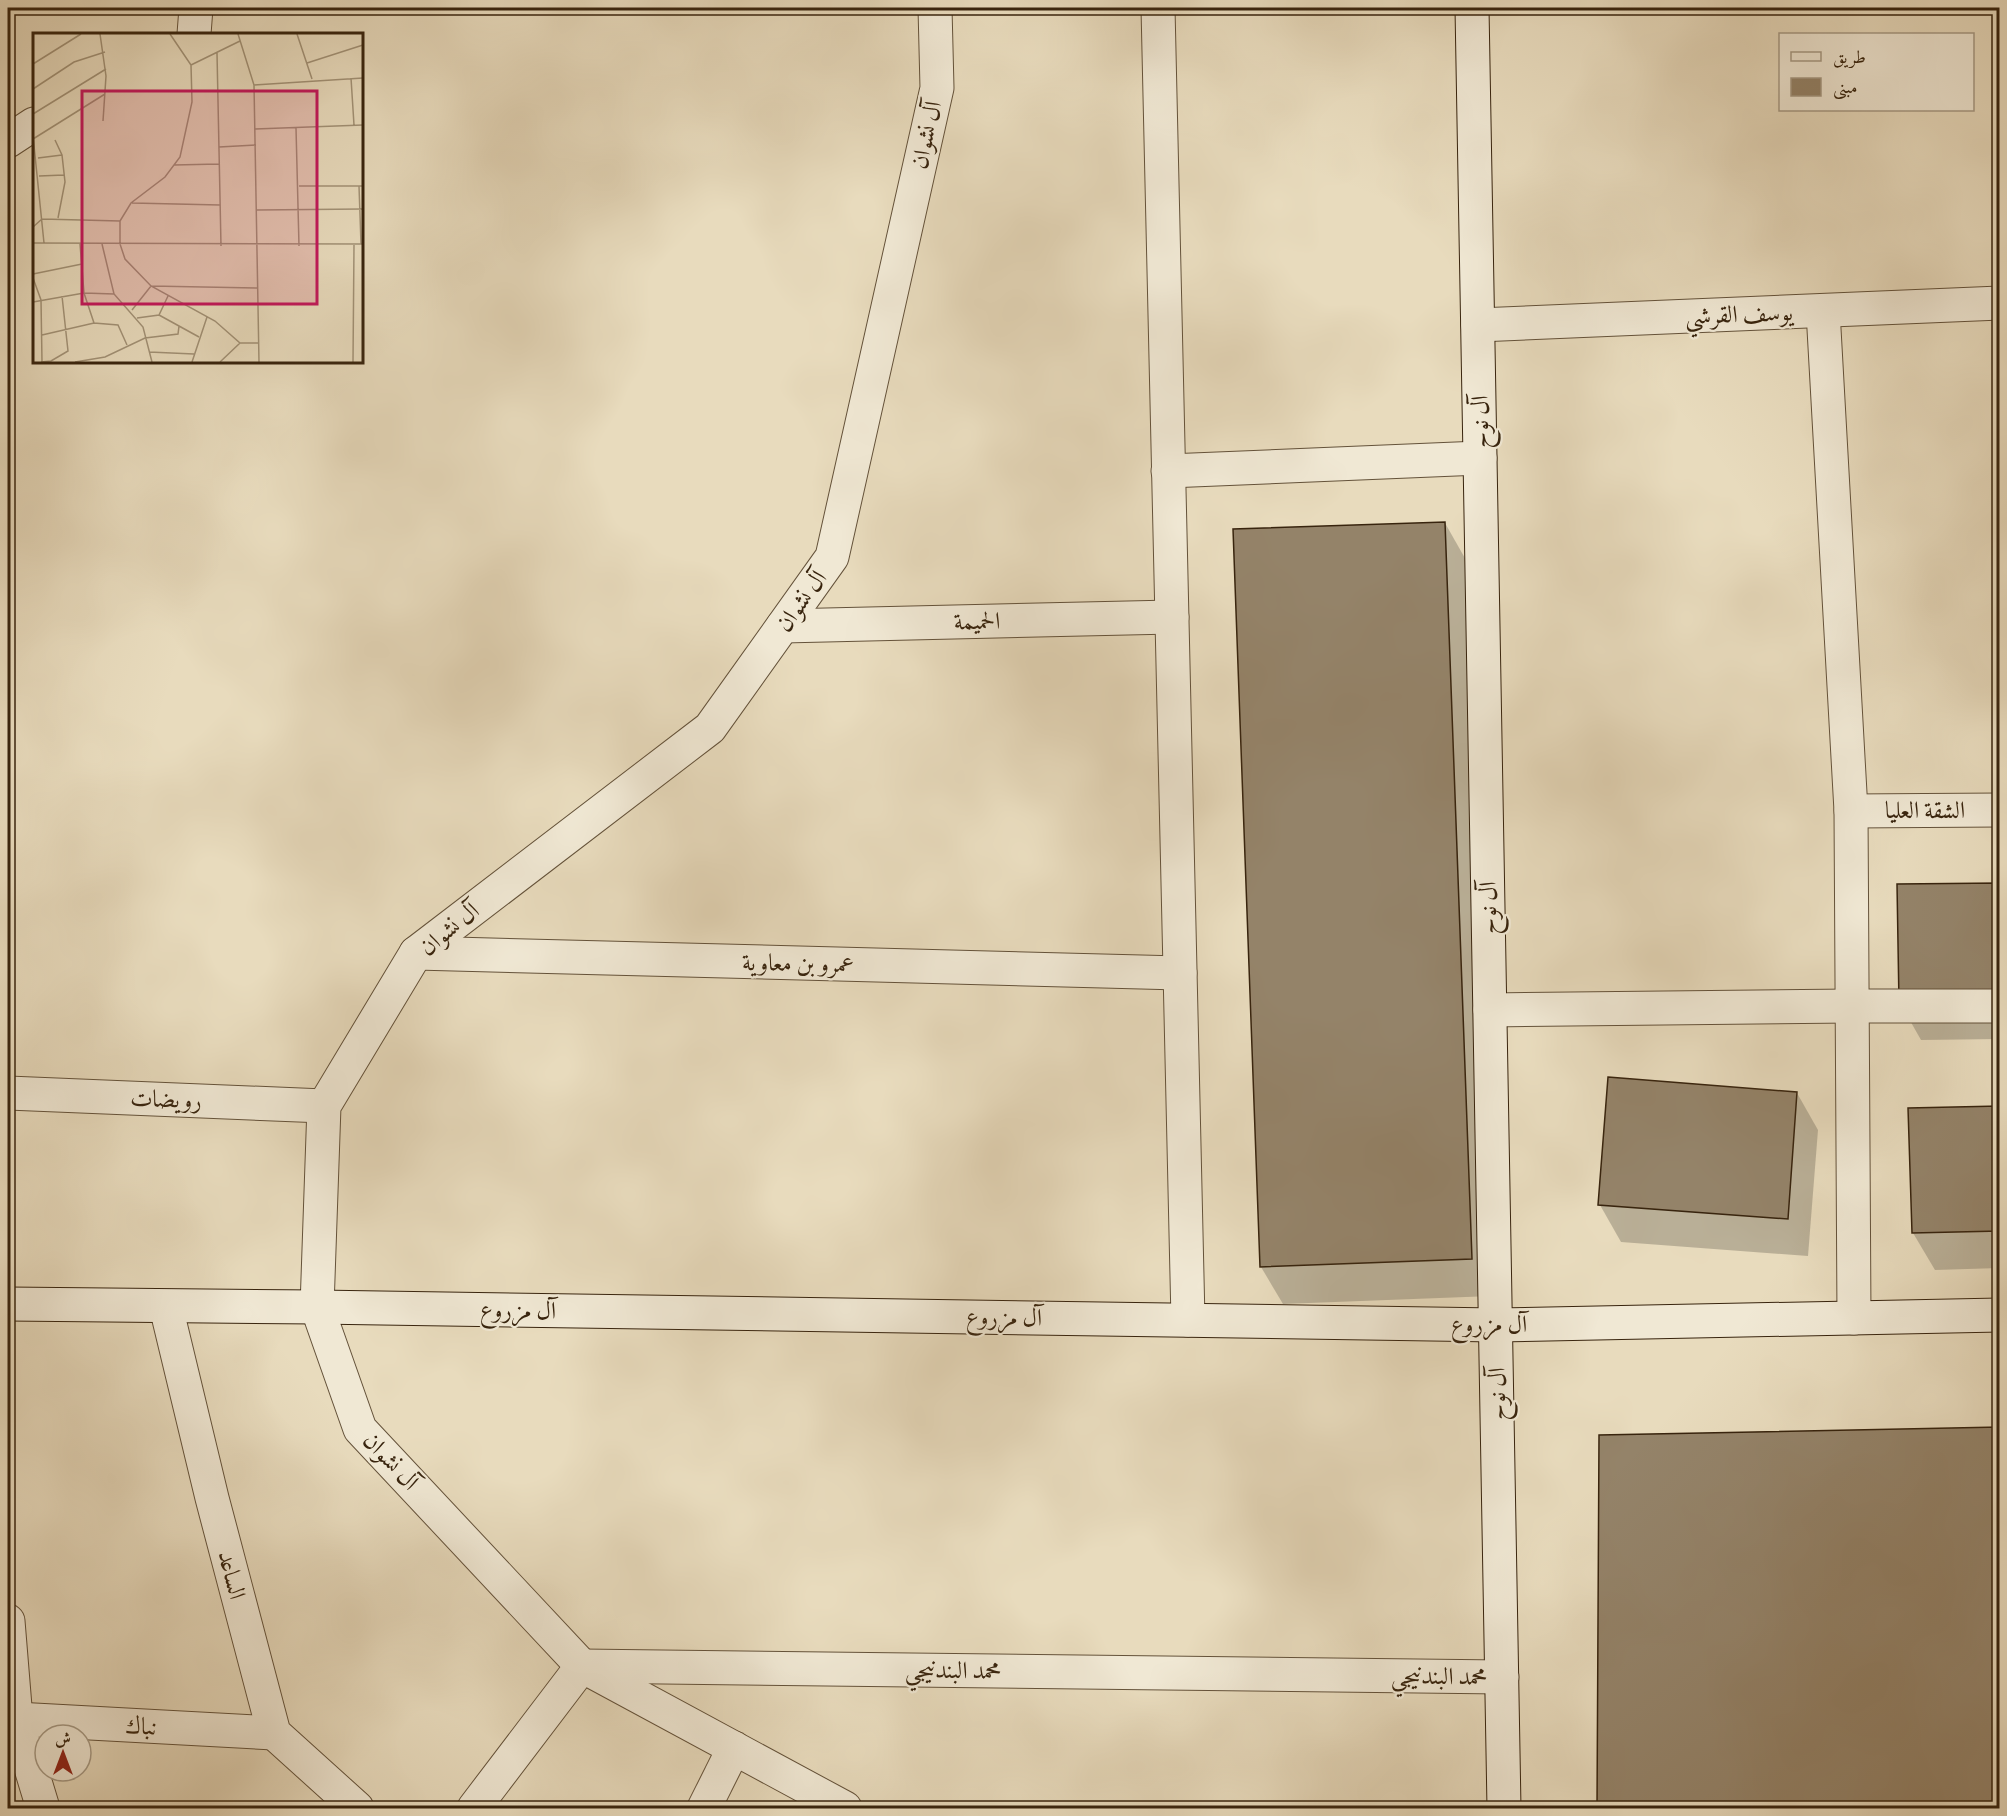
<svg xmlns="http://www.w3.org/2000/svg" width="2007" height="1816" font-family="Vollkorn,Amiri,serif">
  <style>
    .shadow { fill: #0003 }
    .building { fill: #948369; stroke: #38240e; stroke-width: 1.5 }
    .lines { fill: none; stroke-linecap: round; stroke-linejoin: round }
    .street-casing { stroke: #64523a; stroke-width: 35 }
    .secondary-casing { stroke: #38240e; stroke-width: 35 }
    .street { stroke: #f0e8d4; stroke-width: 33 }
    .secondary { stroke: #f0e8d4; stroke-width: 33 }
    .labels { text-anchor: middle; stroke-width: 4.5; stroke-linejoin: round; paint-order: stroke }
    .street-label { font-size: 24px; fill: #38240e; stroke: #f0e8d4 }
    .inset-road { fill: none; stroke: #a29277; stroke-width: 1.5 }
    .view { fill: #c2185b; fill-opacity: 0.15; stroke: #c2185b; stroke-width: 3 }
    .inset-edge { fill: none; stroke: #38240e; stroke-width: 3 }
  </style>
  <rect width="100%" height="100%" fill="#e8dbbd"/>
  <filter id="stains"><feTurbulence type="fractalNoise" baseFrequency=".00333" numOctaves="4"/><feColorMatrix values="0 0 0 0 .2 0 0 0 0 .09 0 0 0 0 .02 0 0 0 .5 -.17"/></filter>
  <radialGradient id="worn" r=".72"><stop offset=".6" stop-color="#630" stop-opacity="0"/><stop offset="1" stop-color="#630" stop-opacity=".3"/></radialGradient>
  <g class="shadow">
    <path d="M 1445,523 L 1466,560 L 1492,1296 L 1283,1304 L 1261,1267 Z"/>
    <path d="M 2000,884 L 2000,1039 L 1921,1040 L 1900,1003 Z"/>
    <path d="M 1797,1093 L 1818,1130 L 1808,1256 L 1621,1242 L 1600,1205 Z"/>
    <path d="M 2000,1107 L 2000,1268 L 1935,1270 L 1913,1233 Z"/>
    <path d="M 2000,1429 L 2000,1808 L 1599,1808 L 1601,1437 Z"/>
  </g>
  <g class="building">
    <path d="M 1445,522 L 1472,1259 L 1260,1267 L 1233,529 Z"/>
    <path d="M 2000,883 L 2000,1002 L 1899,1003 L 1897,884 Z"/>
    <path d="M 1608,1077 L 1797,1092 L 1788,1219 L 1598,1205 Z"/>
    <path d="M 2000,1106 L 2000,1231 L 1912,1233 L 1908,1108 Z"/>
    <path d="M 2000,1427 L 2000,1808 L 1597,1808 L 1599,1435 Z"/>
  </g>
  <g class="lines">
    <defs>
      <g id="street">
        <path d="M 1158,8 L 1188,1320"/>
        <path d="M 194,34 L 196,8"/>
        <path d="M 8,141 L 34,124"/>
        <path d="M 1823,311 L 1851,811 L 1854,1318"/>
        <path d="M 1478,325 L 2000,303"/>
        <path d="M 1168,471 L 1480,458"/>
        <path d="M 783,626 L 1172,617"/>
        <path d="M 1851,811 L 2000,810"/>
        <path d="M 416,953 L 1180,973"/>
        <path d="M 1490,1010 L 1851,1006 L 2000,1006"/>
        <path d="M 8,1093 L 324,1106"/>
        <path d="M 166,1307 L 212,1498 L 274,1733 L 357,1808"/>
        <path d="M 8,1621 L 16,1719 L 43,1808"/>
        <path d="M 8,1721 L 16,1719 L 274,1733"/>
        <path d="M 474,1808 L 582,1666 L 1502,1677"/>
        <path d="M 704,1808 L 734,1748"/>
        <path d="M 845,1808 L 582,1666 L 360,1429 L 317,1307 L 324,1106 L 416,953 L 710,728 L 832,557 L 937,88 L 935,8"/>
      </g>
      <g id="secondary">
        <path d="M 1472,8 L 1504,1808"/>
        <path d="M 8,1304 L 317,1307 L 1496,1325 L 2000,1315"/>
      </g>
    </defs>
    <use href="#street" class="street-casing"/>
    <use href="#secondary" class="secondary-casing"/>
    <use href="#street" class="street"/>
    <use href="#secondary" class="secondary"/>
  </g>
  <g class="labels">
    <g class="street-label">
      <text transform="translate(926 135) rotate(-77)" y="8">آل نشوان</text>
      <text transform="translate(1739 314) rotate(-2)" y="8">يوسف القرشي</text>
      <text transform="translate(1480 422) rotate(-91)" y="8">آل نوح</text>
      <text transform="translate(801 601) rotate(-54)" y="8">آل نشوان</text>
      <text transform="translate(977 621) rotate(-1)" y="8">الحميمة</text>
      <text x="1925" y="818">الشقة العليا</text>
      <text transform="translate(1488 908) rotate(-91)" y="8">آل نوح</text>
      <text transform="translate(449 929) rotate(-39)" y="8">آل نشوان</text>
      <text transform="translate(798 963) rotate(1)" y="8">عمرو بن معاوية</text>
      <text transform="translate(166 1099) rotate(2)" y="8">رويضات</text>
      <text transform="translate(518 1310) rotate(1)" y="8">آل مزروع</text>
      <text transform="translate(1004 1317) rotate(1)" y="8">آل مزروع</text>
      <text x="1489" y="1332">آل مزروع</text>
      <text transform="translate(1497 1394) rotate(-91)" y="8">آل نوح</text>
      <text transform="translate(391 1461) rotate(47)" y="8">آل نشوان</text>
      <text transform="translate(232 1575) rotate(75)" y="8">الساعد</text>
      <text transform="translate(953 1670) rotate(1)" y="8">محمد البندنيجي</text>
      <text transform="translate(1439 1676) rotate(1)" y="8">محمد البندنيجي</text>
      <text transform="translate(141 1726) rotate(3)" y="8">نباك</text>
    </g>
  </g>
  <g transform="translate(33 33)">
    <rect width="330" height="330" fill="#e8dbbd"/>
    <path class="inset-road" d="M 67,1 L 73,43 L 70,88M 137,1 L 158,32 L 159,69 L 147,124 L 132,144 L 98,170 L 87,188 L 87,211 L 92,226 L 118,253 L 182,288 L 207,310 L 226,310M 205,1 L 221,52 L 226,329M 264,1 L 279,46M 184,20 L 188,213M 274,30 L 330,12M 0,31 L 48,1M 158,32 L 207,8M 318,45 L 321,92M 221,52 L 330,45M 0,56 L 41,29 L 72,19M 0,81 L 73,36M 263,95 L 266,213M 222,96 L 330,92M 0,103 L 11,210M 0,106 L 72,61M 22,107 L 29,122 L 32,149 L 25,185M 186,114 L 223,112M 5,125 L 29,122M 141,132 L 186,131M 6,143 L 31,142M 266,153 L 330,153M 326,153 L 328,211M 99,170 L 187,172M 224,177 L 330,176M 0,194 L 9,186 L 87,188M 0,210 L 330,211M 47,211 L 51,260 L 61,290M 69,211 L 81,261 L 110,294 L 119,329M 0,241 L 49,231M 0,245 L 8,267 L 9,329M 0,269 L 51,260 L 81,261M 99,277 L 118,253 L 225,255M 126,282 L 166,304M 104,285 L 126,282 L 135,263M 9,302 L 61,290 L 85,292 L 94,312M 116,319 L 161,321M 8,329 L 18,328 L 35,318 L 29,263M 42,329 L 72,324 L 112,305 L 145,301 L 146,293M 159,329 L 174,284M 187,329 L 207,310M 320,329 L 321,212"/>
    <path class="view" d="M 49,58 L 284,58 L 284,271 L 49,271 Z"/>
    <rect width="330" height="330" class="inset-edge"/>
  </g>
  <rect width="2007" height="1816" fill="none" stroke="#e8dbbd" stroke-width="30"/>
  <rect x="9" y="9" width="1989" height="1798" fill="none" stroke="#38240e" stroke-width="3"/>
  <rect x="15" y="15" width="1977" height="1786" fill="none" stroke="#38240e" stroke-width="1.5"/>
  <rect x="1779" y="33" width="195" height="78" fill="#f0e8d4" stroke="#a69a85" stroke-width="1.5"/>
  <rect x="1791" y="52" width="30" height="9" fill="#f0e8d4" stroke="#a69a85" stroke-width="1.5"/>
  <text x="1833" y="63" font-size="18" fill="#38240e">طريق</text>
  <rect x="1791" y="78" width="30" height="18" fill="#948369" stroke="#a69a85" stroke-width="1.5"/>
  <text x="1833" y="93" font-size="18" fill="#38240e">مبنى</text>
  <g transform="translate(63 1753)"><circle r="28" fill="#f0e8d4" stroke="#a69a85" stroke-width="1.5"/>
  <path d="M0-4.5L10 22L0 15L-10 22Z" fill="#8f2418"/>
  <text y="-9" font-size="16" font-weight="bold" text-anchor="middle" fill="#38240e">ش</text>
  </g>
  <rect width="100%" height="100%" filter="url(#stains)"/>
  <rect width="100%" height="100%" fill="url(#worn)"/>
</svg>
